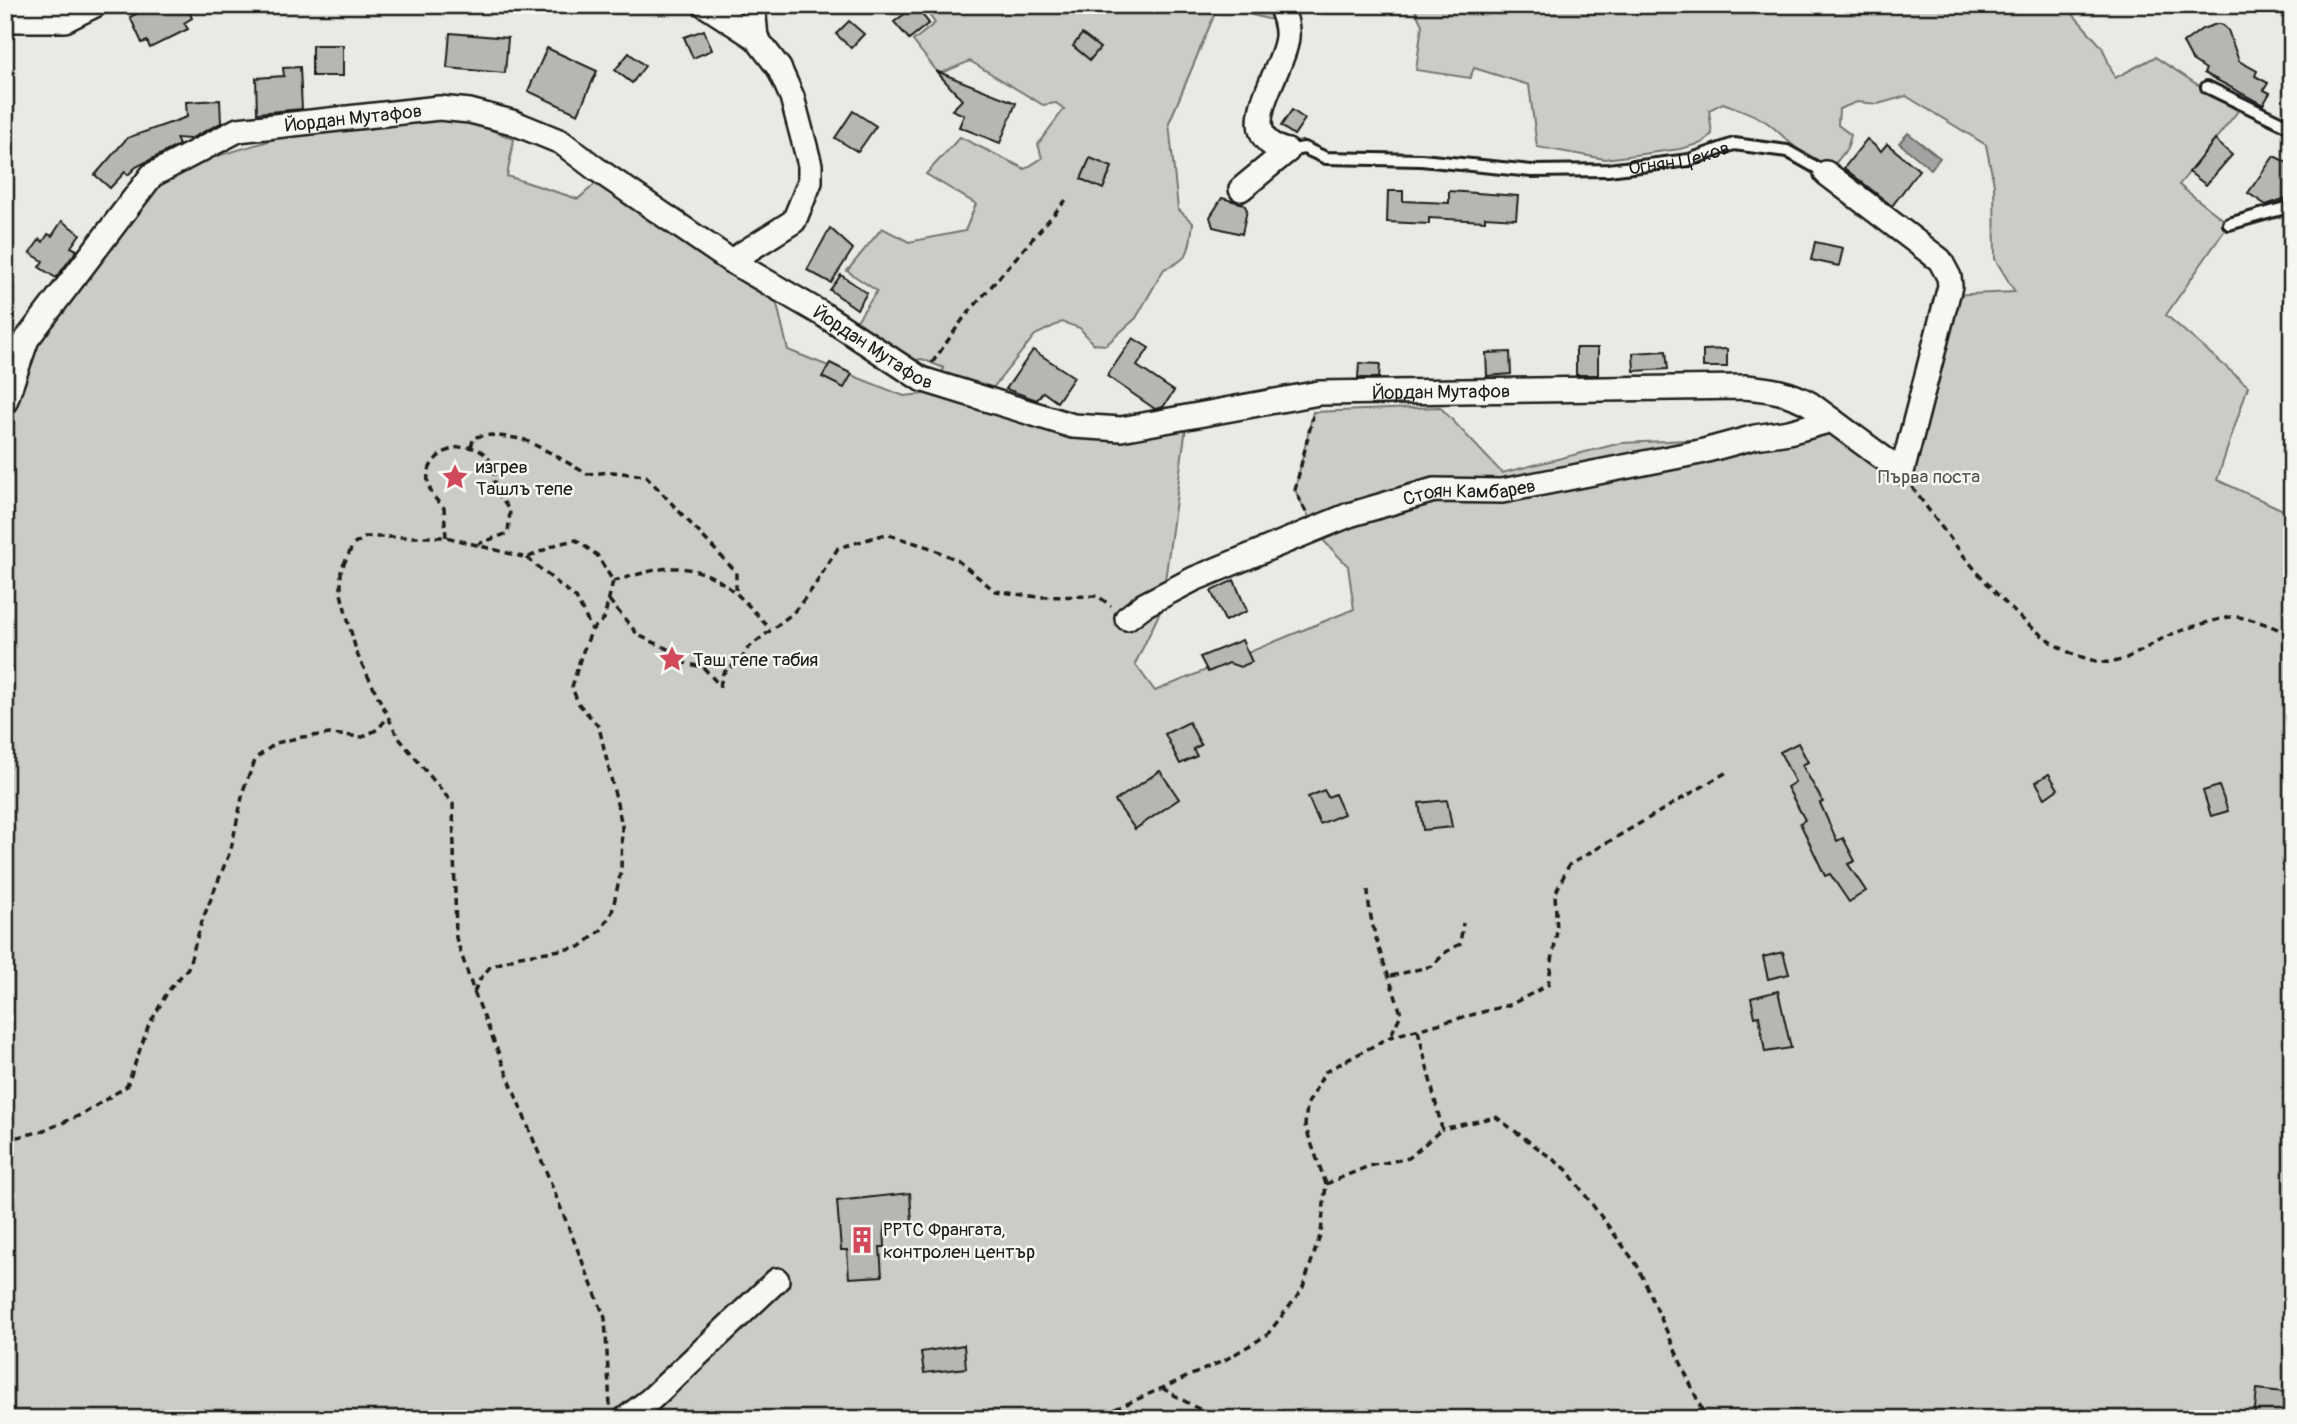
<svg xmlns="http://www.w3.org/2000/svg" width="2297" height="1424" font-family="Pangolin,sans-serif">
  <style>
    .green { fill: #cbcbc7; stroke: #747472; stroke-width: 2 }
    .water { fill: #a3a3a1; stroke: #6d6d6c; stroke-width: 2 }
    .building { fill: #b6b6b3; stroke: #1c1c1c; stroke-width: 2 }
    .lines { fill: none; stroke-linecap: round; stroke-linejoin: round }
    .lane-casing { stroke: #1c1c1c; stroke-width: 16 }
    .street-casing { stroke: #1c1c1c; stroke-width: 28 }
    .path { stroke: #1c1c1c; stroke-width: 3.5; stroke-dasharray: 7 5; stroke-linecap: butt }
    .lane { stroke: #f6f6f2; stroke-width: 10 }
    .street { stroke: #f6f6f2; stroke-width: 23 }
    .labels { text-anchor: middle; stroke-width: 5; stroke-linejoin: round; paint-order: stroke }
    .street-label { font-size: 19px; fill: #1c1c1c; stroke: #f6f6f2 }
    .poi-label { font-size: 19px; fill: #1c1c1c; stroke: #f6f6f2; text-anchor: start }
    .park-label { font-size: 19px; fill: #51514f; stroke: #f6f6f2 }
  </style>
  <rect width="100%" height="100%" fill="#e9e9e5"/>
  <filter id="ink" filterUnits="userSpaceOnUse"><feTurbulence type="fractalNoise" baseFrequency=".0143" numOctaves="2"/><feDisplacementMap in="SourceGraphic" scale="14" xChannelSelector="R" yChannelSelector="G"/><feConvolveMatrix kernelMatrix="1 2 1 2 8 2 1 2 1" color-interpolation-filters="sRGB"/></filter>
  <g filter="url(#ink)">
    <path class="green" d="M 922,5 L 1306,5 L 1286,19 L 1268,19 L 1218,6 L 1169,123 L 1178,209 L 1193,223 C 1189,249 1192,259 1164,269 L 1136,318 L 1106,345 L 1093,344 L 1080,328 L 1062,322 L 1035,335 L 984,399 L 1069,433 L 1186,427 L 1161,610 L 1135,664 L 1155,691 L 1354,609 L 1348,566 L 1318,535 L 1295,490 L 1313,412 L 1440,407 L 1502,473 L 1621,443 L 1755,437 L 1832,420 L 1902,472 L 1947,295 L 2015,292 L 1995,259 L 1994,184 L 1986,145 L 1906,96 L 1878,104 L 1857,102 L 1839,109 L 1838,125 L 1851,135 L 1847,149 L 1834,165 C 1809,166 1787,138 1769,124 C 1756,114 1738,109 1723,103 L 1709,110 L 1712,134 L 1702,143 L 1680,149 L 1605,159 L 1537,147 L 1529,85 L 1474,68 L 1470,78 L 1416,70 L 1422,25 L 1414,8 L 1403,5 L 2065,5 L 2102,47 L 2115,78 L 2155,57 L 2238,111 L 2179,185 L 2229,224 L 2166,315 L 2248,386 L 2217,480 L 2292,514 L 2292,1419 L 5,1419 L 5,434 L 32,348 L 167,171 L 302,131 L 454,115 L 514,139 L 507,176 L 578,199 L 613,168 L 789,284 L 775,296 L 788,350 L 904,396 L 934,393 L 944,368 L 922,359 L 910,361 L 856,322 L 877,291 L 847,271 L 882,228 L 909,242 L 965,231 L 976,204 L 926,174 L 960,137 L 1025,169 L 1042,158 L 1038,144 L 1064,109 L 1056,103 L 1043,105 L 970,61 L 939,74 L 913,41 L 935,23 Z"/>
    <path class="water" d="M 1908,133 L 1940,158 L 1931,169 L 1899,143 Z"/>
    <g class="building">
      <path d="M 153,5 L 186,5 L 192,18 L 184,23 L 188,29 L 150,48 L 147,41 L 142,43 L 130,17 Z"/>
      <path d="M 915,6 L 929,23 L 909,39 L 894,22 Z"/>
      <path d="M 849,21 L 864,34 L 851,48 L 836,34 Z"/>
      <path d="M 2217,24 L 2221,24 L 2228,30 L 2239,61 L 2257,71 L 2255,76 L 2268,83 L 2264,90 L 2270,93 L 2263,105 L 2204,73 L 2206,69 L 2192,60 L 2183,43 L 2202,29 Z"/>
      <path d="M 704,30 L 712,50 L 693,58 L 684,37 Z"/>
      <path d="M 450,33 L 508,38 L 505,73 L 447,68 Z"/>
      <path d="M 1082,34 L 1100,48 L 1090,60 L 1073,46 Z"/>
      <rect x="312" y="45" width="31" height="31"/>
      <path d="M 547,48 L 597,71 L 578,114 L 528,91 Z"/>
      <path d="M 629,53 L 645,66 L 632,83 L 615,70 Z"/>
      <path d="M 300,67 L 302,109 L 257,113 L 256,78 L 284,76 L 283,68 Z"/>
      <path d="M 936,71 L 1016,103 L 1000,143 L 959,127 L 964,115 L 952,110 L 962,100 Z"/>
      <path d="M 220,100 L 221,123 L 190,139 L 176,138 L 179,145 L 136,167 L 128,175 L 125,172 L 110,188 L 95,175 L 127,138 L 187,117 L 186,102 Z"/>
      <path d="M 1292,110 L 1305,119 L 1294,135 L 1281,126 Z"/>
      <path d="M 853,111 L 876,126 L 858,152 L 835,138 Z"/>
      <path d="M 1867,139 L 1881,151 L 1887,144 L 1919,170 L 1892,206 L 1844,168 Z"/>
      <path d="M 2215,140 L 2232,155 L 2206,185 L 2189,172 Z"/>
      <path d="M 2274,156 L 2292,165 L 2292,196 L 2266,205 L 2248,193 Z"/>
      <path d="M 1090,158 L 1112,167 L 1103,189 L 1081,179 Z"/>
      <path d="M 1388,191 L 1403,191 L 1403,201 L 1449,203 L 1449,191 L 1518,196 L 1516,219 L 1485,217 L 1485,221 L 1429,218 L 1429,224 L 1387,222 Z"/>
      <path d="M 1222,198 L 1244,204 L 1247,210 L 1242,234 L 1213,227 L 1210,217 Z"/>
      <path d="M 62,221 L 80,234 L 71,247 L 77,250 L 56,278 L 39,267 L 43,261 L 30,253 L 40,239 L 43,242 L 48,234 L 52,236 Z"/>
      <path d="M 830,228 L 853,249 L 831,283 L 807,270 Z"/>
      <path d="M 1815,242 L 1843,248 L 1839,266 L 1811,260 Z"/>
      <path d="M 841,275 L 867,293 L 857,309 L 830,290 Z"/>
      <path d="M 1133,338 L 1149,348 L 1137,366 L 1174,391 L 1163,407 L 1155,409 L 1107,376 Z"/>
      <rect x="1576" y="348" width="22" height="27"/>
      <path d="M 1727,349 L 1727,367 L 1703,367 L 1703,350 Z"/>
      <path d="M 1033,350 L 1074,377 L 1057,402 L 1043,392 L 1037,400 L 1006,389 Z"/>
      <path d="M 1666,351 L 1668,369 L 1634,371 L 1633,353 Z"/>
      <path d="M 1510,352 L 1511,374 L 1487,376 L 1486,353 Z"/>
      <path d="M 830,363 L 852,374 L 844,388 L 822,377 Z"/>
      <path d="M 1359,363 L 1380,364 L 1379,378 L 1358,378 Z"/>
      <path d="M 1234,580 L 1247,611 L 1225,621 L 1211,591 Z"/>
      <path d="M 1242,640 L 1252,662 L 1240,667 L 1229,663 L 1208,672 L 1200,657 Z"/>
      <path d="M 1189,722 L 1201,745 L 1193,749 L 1197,756 L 1180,764 L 1165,734 Z"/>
      <path d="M 1798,743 L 1808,762 L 1802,765 L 1823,802 L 1820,803 L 1837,841 L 1843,838 L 1855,861 L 1848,864 L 1866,891 L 1849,902 L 1830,874 L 1825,876 L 1800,823 L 1805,820 L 1787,787 L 1795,782 L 1780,752 Z"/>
      <path d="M 1160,771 L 1179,799 L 1135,829 L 1115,801 Z"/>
      <path d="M 2049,774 L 2058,789 L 2045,798 L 2036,782 Z"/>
      <path d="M 2219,786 L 2228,811 L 2211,816 L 2203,791 Z"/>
      <path d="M 1324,790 L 1328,797 L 1335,794 L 1344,814 L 1320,824 L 1308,797 Z"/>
      <path d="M 1447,800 L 1452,827 L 1423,830 L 1419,803 Z"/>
      <path d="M 1783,952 L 1789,974 L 1768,979 L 1763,957 Z"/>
      <path d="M 1778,991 L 1791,1048 L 1765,1052 L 1759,1016 L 1755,1017 L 1751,998 Z"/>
      <path d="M 910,1193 L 912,1222 L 884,1225 L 885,1247 L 880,1247 L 882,1276 L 849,1278 L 847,1250 L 841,1250 L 837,1201 Z"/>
      <path d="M 964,1345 L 966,1368 L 924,1373 L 921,1352 Z"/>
      <path d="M 2257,1389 L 2292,1393 L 2292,1419 L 2254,1419 Z"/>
    </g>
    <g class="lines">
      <defs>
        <g id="lane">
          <path d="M 2207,87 L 2292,128"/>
          <path id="s1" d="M 1287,151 L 1304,148 L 1326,158 L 1421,160 L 1532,171 L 1608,170 L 1689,160 L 1734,144 L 1787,151 L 1826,173"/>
          <path d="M 2229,224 L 2292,206"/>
        </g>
        <g id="street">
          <path d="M 705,5 L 756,38 L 753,5"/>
          <path d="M 1280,5 C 1284,16 1288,25 1287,37 C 1284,73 1228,136 1287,151"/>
          <path d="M 5,20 L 65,20 L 95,5"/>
          <path d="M 1241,189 L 1287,151"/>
          <path d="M 731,261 L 794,221 L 810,182 L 810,165 L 792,97 L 779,68 L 756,38"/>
          <path id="s2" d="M 5,402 L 27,339 L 152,175 L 238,130 L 439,108 L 470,111 L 512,122 L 561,142 L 595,168 L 731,261 L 824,315 L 921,379 L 1073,426 L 1121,429 L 1319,393 L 1745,387 C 1769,389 1789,392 1810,404 L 1902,472 L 1950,286 L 1949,277 L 1940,260 L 1826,173"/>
          <path id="s3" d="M 1127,618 L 1144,605 L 1194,579 L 1349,515 L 1434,490 L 1502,491 L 1700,452 L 1755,437 L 1789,432 L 1832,420"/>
          <path d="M 625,1419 L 651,1399 L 777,1280"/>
        </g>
      </defs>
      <use href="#lane" class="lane-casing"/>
      <use href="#street" class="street-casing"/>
      <g class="path">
        <path d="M 932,363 L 963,319 L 1066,200"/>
        <path d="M 471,447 L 474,437 L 491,435 L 523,439 L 553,454 L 587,474 L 613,472 L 646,476 L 736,572 L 736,590"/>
        <path d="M 1912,487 C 1949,538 2002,611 2056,645 C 2066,652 2083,658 2096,661 C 2124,668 2146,645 2170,635 C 2181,630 2220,618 2231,617 C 2247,616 2280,628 2292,637"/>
        <path d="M 1306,512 L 1295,490 L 1313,416"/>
        <path d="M 446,537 L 444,508 C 386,455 502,412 494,488 L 510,511 L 508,533 L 478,544"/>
        <path d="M 527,558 L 576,598 L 592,630"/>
        <path d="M 613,581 C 631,577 655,568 672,568 C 718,567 743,599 770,629"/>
        <path d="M 609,600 L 638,635 L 670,650 L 684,663 L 703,667 L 720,686 L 723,673 L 741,660 L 748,648 L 793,613 L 813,588 L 838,548 L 886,534 L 928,547 L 957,560 L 995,591 L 1038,597 L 1098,596 L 1111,606"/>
        <path d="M 1368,890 C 1369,933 1389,973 1401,1014 L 1390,1037"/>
        <path d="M 1391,976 L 1432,966 L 1446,952 L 1460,944 L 1463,923"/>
        <path d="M 474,992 L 480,979 L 490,967 L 520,956 L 580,947 L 601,930 L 612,912 L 621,871 L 622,825 L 599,727 L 578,703 L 572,687 L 581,656 L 592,630 L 604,619 L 613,581 L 597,555 L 576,540 L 557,544 L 527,558 L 446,537 L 366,537 L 353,545 L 341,570 L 341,594 L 357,654 L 398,737 L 453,804 L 456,938 L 474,992 L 605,1318 L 610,1406"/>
        <path d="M 1418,1030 L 1442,1129 L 1496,1117 L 1566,1169 L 1637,1265 L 1706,1419"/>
        <path d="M 5,1140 L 43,1131 L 83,1114 L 127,1086 L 148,1027 L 168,991 L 188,968 L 202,921 L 231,849 L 244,788 L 256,758 L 276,743 L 302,737 L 330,734 L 363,737 L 378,729 L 388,717"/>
        <path d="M 1326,1184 L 1369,1166 L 1409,1158 L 1442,1129"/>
        <path d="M 1162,1388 L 1195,1407 L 1221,1419"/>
        <path d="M 1093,1419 L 1225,1360 L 1267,1335 L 1302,1290 L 1321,1233 L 1326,1184 L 1305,1126 L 1307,1105 L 1325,1072 L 1390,1037 L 1512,1004 L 1548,985 L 1557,931 L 1555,894 L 1569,865 L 1727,772"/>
      </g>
      <use href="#lane" class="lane"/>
      <use href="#street" class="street"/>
    </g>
  </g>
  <defs>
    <symbol id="sight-bare" viewBox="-9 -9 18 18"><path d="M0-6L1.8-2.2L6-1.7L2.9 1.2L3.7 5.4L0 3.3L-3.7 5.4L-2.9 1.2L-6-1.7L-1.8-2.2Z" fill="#d1495b" stroke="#f6f6f2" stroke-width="2.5" paint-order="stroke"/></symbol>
    <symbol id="building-bare" viewBox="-9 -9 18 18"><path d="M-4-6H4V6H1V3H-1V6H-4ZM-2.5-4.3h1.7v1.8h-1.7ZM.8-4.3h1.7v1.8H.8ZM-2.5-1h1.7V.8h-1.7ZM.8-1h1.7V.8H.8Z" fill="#d1495b" stroke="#f6f6f2" stroke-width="2.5" paint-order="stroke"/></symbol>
  </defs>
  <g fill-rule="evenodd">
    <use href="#sight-bare" x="436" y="458" width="38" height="38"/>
    <use href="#sight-bare" x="653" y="640" width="38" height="38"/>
    <use href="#building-bare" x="843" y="1221" width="38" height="38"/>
  </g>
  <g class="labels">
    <g class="street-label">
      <text dy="7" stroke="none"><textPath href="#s2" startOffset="486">Йордан Мутафов</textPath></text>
      <text dy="7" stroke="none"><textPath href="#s1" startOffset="396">Огнян Цеков</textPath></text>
      <text dy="7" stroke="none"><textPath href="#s2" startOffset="1074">Йордан Мутафов</textPath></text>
      <text dy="7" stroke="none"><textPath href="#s2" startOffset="1662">Йордан Мутафов</textPath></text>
      <text dy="7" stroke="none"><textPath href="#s3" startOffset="369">Стоян Камбарев</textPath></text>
    </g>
    <g class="poi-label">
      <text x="476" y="473">изгрев<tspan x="476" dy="22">Ташлъ тепе</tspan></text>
      <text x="693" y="666">Таш тепе табия</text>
      <text x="883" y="1236">РРТС Франгата,<tspan x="883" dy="22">контролен център</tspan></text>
    </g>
    <g class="park-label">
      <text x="1929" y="483">Първа поста</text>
    </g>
  </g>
  <rect width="2297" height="1424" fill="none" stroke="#f6f6f2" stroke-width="28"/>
  <rect x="14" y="14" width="2269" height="1396" fill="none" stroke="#1c1c1c" stroke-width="2.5" filter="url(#ink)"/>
</svg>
